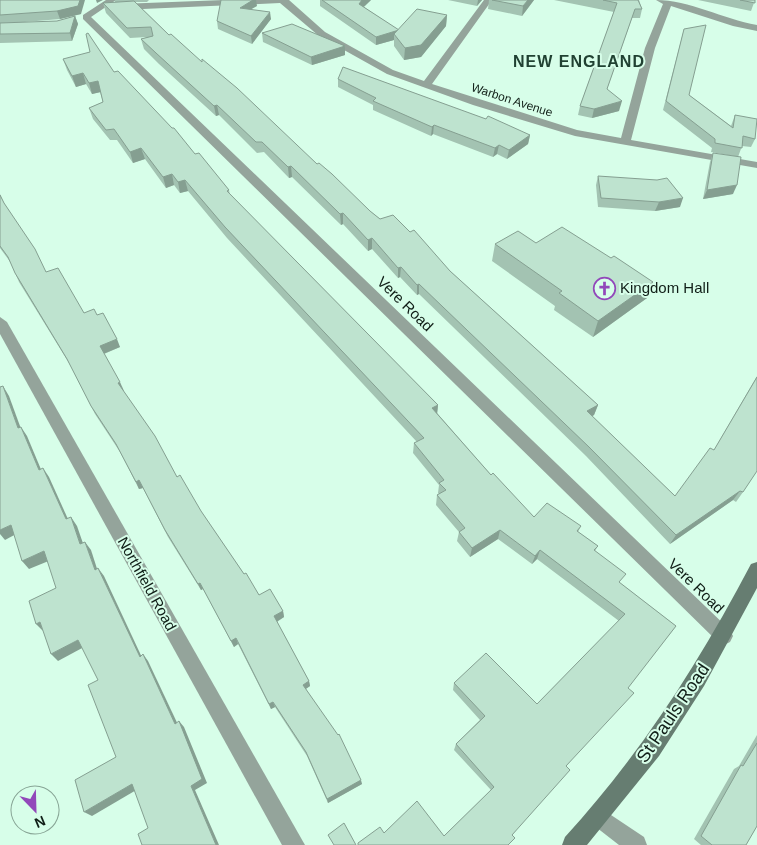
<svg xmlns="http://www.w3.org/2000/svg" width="757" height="845" font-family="Arial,sans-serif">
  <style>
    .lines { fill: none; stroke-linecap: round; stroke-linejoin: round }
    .street { fill: #94a49b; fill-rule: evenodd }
    .secondary { fill: #667d71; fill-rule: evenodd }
    .wall { fill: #a3c3b2 }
    .shaded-wall { fill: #859f91 }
    .building { fill: #bee3cf; stroke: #859f91 }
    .labels { text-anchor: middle; stroke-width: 4; stroke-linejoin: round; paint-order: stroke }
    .far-street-label { font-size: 12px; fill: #101e17; stroke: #d7fee9 }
    .poi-label { font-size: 15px; fill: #101e17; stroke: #d7fee9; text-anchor: start }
    .street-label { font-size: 15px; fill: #101e17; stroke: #d7fee9 }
    .far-district-label { font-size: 16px; font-weight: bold; letter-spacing: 1px; fill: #204132; stroke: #d7fee9 }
    .near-street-label { font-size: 18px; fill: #101e17; stroke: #d7fee9 }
  </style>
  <rect width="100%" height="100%" fill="#d7fee9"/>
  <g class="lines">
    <g class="street">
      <path d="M 106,0 L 116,0 L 91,17 L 730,630 L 733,636 L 730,642 L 724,645 L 718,642 L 83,19 L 83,15 Z"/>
      <path d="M 224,0 L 289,0 L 325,32 L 393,70 L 424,81 L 484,0 L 492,0 L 432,84 L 577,130 L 621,138 L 645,48 L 663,4 L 656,0 C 689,0 723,19 757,25 L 757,31 L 733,26 L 671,6 L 655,48 L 631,140 L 757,162 L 757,168 L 575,136 L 473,105 L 387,74 L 319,36 L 280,3 L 120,10 L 116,7 L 120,4 Z"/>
      <path d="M 0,317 L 7,322 L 305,845 L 282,845 L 0,334 Z"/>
      <path d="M 599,807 L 644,837 L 647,845 L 619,845 L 592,824 L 589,817 L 592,810 Z"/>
    </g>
    <path class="secondary" d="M 757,562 L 757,588 L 704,686 L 659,756 L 587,845 L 562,845 L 565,837 C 640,755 699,663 751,564 Z"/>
  </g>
  <g class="wall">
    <path d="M 0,0 L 81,14 L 60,19 L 13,23 L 57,21 L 75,16 L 78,24 L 72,41 L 0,43 Z"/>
    <path d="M 115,0 L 149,0 L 147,2 L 135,2 L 169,35 L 370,211 L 380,219 L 410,232 L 450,271 L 598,405 L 594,415 L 592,416 L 675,496 L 714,450 L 757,376 L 743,492 L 736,502 L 733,500 L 670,544 L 586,456 L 419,294 L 417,295 L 400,277 L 398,278 L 372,249 L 368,251 L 343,224 L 341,225 L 292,177 L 289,178 L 264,152 L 257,153 L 219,115 L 216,116 L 159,64 L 144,49 L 141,39 L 147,37 L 130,38 L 106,13 L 103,3 L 115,2 Z"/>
    <path d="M 320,0 L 371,0 L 364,7 L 398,30 L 447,15 L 446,26 L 421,57 L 404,60 L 394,46 L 394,40 L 376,45 L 320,6 Z"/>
    <path d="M 448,0 L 482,0 L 477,6 Z"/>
    <path d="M 489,0 L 534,0 L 522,16 L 488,9 Z"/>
    <path d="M 554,0 L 639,0 L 642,9 L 640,18 L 632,18 L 607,89 L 619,111 L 592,118 L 578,115 L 580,106 L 614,12 Z"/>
    <path d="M 698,0 L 755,0 L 751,11 Z"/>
    <path d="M 257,6 L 251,9 L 271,19 L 252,44 L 218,29 L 217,21 Z"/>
    <path d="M 684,29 L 689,95 L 731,126 L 735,115 L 755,139 L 751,147 L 742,146 L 738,157 L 711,152 L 712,148 L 663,110 Z"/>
    <path d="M 262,33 L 345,46 L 345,55 L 312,65 L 263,42 Z"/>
    <path d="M 63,59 L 114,72 L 229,190 L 230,195 L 438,405 L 437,413 L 491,475 L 534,517 L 581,526 L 578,532 L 598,546 L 595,551 L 620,583 L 676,626 L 512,835 L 508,845 L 358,845 L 358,843 L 384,833 L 444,836 L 491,790 L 454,750 L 456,744 L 480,720 L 453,690 L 454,683 L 537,704 L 619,621 L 537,559 L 532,564 L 498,539 L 470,557 L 457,541 L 459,532 L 436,505 L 437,495 L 439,494 L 438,493 L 439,485 L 413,453 L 414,443 L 417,442 L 227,238 L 188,191 L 180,193 L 174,185 L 166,188 L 145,159 L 133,163 L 117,140 L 110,140 L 93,119 L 89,108 L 103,102 L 100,92 L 92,94 L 86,84 L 76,87 L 67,70 Z"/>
    <path d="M 338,79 L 530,135 L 528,144 L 507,159 L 497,154 L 493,157 L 433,134 L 431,136 L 373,110 L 373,105 L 338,87 Z"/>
    <path d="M 713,153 L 733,194 L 703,199 L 710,162 Z"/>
    <path d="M 598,176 L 680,207 L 655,211 L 598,207 L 596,185 Z"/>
    <path d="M 0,194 L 5,205 L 46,272 L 84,313 L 120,347 L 104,354 L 123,391 L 177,477 L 244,574 L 259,595 L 283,611 L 284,617 L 277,622 L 309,681 L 310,686 L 306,689 L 362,784 L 328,803 L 307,756 L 275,707 L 271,709 L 238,644 L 234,647 L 203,589 L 201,590 L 168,537 L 143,488 L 139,489 L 120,452 L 95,414 L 72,368 L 19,282 L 11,263 L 0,248 Z"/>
    <path d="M 536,243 L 611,258 L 653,282 L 647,298 L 593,337 L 554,310 L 555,306 L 492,261 L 495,244 Z"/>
    <path d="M 757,735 L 757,826 L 746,845 L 701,845 L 694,839 L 734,769 L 739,766 Z"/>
  </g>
  <g class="shaded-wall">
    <path d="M 80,0 L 85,0 L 81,14 L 60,19 L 57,11 Z"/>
    <path d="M 96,0 L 103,0 L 97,3 Z"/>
    <path d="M 253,0 L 256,0 L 257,6 L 241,15 L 240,8 Z"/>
    <path d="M 362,0 L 371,0 L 359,11 L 359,4 Z"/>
    <path d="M 478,0 L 482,0 L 477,6 Z"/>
    <path d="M 528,0 L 534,0 L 522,16 L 523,6 Z"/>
    <path d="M 270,12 L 271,19 L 252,44 L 251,36 Z"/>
    <path d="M 447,15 L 446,26 L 421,57 L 404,60 L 405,48 Z"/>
    <path d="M 75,16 L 78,24 L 72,41 L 70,33 Z"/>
    <path d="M 399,30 L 394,34 L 394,40 L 376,45 L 376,37 Z"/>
    <path d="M 345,46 L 345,55 L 312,65 L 311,57 Z"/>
    <path d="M 83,73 L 86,84 L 76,87 L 72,76 Z"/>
    <path d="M 98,81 L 101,92 L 92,94 L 89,83 Z"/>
    <path d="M 622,101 L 619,111 L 592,118 L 594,109 Z"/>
    <path d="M 217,105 L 219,115 L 216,116 L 214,106 Z"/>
    <path d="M 434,125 L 433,134 L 431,136 L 432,127 Z"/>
    <path d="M 530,135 L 528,144 L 507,159 L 509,150 Z"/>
    <path d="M 499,145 L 497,154 L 493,157 L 495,148 Z"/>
    <path d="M 141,148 L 145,159 L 133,163 L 130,152 Z"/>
    <path d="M 291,166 L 292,177 L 289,178 L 288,167 Z"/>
    <path d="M 172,174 L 174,185 L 166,188 L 163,177 Z"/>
    <path d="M 185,180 L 188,191 L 180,193 L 178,182 Z"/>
    <path d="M 737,185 L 733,194 L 703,199 L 707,190 Z"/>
    <path d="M 683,198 L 680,207 L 655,211 L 659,202 Z"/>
    <path d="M 343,213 L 343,224 L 341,225 L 340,214 Z"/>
    <path d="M 372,238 L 372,249 L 368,251 L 368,240 Z"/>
    <path d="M 401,267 L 400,277 L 398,278 L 398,268 Z"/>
    <path d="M 653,282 L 647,298 L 593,337 L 598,321 Z"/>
    <path d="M 419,284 L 419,294 L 417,295 L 417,285 Z"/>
    <path d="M 117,339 L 120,347 L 103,354 L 100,346 Z"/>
    <path d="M 120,382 L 124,391 L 121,392 L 118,383 Z"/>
    <path d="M 3,386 L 9,396 L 24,437 L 18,428 Z"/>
    <path d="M 438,405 L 437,415 L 432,408 Z"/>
    <path d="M 598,405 L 594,415 L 584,421 L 587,411 Z"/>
    <path d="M 21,427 L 27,436 L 45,479 L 39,470 Z"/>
    <path d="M 43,468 L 49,477 L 72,528 L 66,519 Z"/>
    <path d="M 139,480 L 143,488 L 139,489 L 136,482 Z"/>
    <path d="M 740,491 L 733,500 L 670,544 L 676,535 Z"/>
    <path d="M 71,517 L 77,526 L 86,552 L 80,544 Z"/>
    <path d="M 11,525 L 18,533 L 5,540 L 0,534 L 0,530 Z"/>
    <path d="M 500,530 L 498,539 L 470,557 L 472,548 Z"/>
    <path d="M 85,542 L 91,550 L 100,578 L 95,570 Z"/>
    <path d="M 540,550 L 537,559 L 532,564 L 535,556 Z"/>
    <path d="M 44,551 L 51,560 L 29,569 L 22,561 Z"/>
    <path d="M 98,568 L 104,576 L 145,664 L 140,657 Z"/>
    <path d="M 200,583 L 203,589 L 201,590 L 198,584 Z"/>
    <path d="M 283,611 L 284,617 L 276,622 L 274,616 Z"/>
    <path d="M 40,622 L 43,631 L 36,624 Z"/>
    <path d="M 236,638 L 238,644 L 234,647 L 231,641 Z"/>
    <path d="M 78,640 L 84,647 L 58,661 L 51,654 Z"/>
    <path d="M 143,654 L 148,661 L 180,729 L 175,724 Z"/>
    <path d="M 309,681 L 310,686 L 304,690 L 303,685 Z"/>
    <path d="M 273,702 L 275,707 L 271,709 L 269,704 Z"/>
    <path d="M 179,721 L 184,727 L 207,783 L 195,790 L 219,845 L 216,845 L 191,786 Z"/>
    <path d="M 361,780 L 362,784 L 328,803 L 327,799 Z"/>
    <path d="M 132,784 L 138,789 L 92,816 L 84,812 Z"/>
  </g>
  <g class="building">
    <path d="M 0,0 L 80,0 L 78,6 L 57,11 L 0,15 Z"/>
    <path d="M 221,0 L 253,0 L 240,8 L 270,12 L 251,36 L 217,21 Z"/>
    <path d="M 322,0 L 362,0 L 359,4 L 399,30 L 376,37 Z"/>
    <path d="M 492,0 L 528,0 L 523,6 Z"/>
    <path d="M 603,0 L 638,0 L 642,9 L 635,9 L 607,89 L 622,101 L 594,109 L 580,106 L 617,3 Z"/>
    <path d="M 740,0 L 755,0 L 755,3 Z"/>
    <path d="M 134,1 L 169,35 L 171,34 L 202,62 L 202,59 L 237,88 L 317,164 L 319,163 L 332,174 L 370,211 L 380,219 L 393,215 L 410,232 L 414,230 L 450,271 L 598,405 L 587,411 L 675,496 L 710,448 L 714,450 L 757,377 L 757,471 L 743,492 L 740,491 L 676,535 L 589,447 L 419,284 L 417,285 L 401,267 L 398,268 L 372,238 L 368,240 L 343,213 L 340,214 L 291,166 L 288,167 L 262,142 L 256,142 L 217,105 L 214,106 L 156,53 L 141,39 L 153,36 L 151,27 L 127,28 L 103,3 Z"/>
    <path d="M 417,9 L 447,15 L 421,45 L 405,48 L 394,34 Z"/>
    <path d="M 75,16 L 70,33 L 0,34 L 0,23 L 57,21 Z"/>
    <path d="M 292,24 L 345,46 L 311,57 L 262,33 Z"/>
    <path d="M 706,25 L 689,95 L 733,128 L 735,115 L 757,119 L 755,139 L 743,136 L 742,148 L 715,143 L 715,139 L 666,101 L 684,29 Z"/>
    <path d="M 88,33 L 114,72 L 118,71 L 172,128 L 174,128 L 195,154 L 199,153 L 229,190 L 227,191 L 438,405 L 432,408 L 491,475 L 493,473 L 534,517 L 547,503 L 581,526 L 577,531 L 598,546 L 594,550 L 626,574 L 619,582 L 676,626 L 628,688 L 634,693 L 566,766 L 570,770 L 512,835 L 515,838 L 508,845 L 358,845 L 358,843 L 380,827 L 384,833 L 417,801 L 444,836 L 494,787 L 456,744 L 485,716 L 454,683 L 486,653 L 537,704 L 625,614 L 540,550 L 535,556 L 500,530 L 472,548 L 459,532 L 465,528 L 437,495 L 446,490 L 439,483 L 444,480 L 414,443 L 424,438 L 225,227 L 185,180 L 178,182 L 172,174 L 163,177 L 141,148 L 130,152 L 114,129 L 106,130 L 89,108 L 103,102 L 98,81 L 89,83 L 83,73 L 72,76 L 63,59 L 90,52 L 86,34 Z"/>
    <path d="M 343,67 L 486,119 L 488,116 L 530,135 L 509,150 L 499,145 L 495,148 L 434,125 L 432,127 L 373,101 L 376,98 L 338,79 Z"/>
    <path d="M 713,153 L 741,157 L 737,185 L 707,190 Z"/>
    <path d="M 598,176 L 657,180 L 667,178 L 683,198 L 659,202 L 601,198 Z"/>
    <path d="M 0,195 L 4,203 L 35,249 L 46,272 L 58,268 L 84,313 L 94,309 L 97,315 L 103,313 L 117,339 L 100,346 L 120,382 L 118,383 L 155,436 L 177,477 L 180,475 L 201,511 L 244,574 L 246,573 L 259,595 L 270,589 L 283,611 L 274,616 L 309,681 L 303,685 L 338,735 L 339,734 L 361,780 L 327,799 L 306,752 L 273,702 L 269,704 L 236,638 L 231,641 L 200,583 L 198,584 L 165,530 L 139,480 L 136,482 L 116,444 L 91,406 L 67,359 L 15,273 L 8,257 L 0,246 Z"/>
    <path d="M 562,227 L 611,258 L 614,256 L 653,282 L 598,321 L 559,293 L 562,291 L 495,244 L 518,231 L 536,243 Z"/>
    <path d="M 3,386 L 18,428 L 21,427 L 39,470 L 43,468 L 66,519 L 71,517 L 80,544 L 85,542 L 95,570 L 98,568 L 140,657 L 143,654 L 175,724 L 179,721 L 202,779 L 191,786 L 216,845 L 142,845 L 138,834 L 148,828 L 132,784 L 84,812 L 75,780 L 116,757 L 88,685 L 98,680 L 78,640 L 51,654 L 40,622 L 36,624 L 29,601 L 56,588 L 44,551 L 22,561 L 11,525 L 0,530 L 0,387 Z"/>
    <path d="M 757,743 L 757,826 L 746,845 L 712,845 L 701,836 L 741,765 L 743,766 Z"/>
    <path d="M 344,823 L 356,845 L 334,845 L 328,835 Z"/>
  </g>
  <defs>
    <symbol id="church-ring" viewBox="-11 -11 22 22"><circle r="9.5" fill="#d7fee9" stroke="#9248ba" stroke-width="1.5"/><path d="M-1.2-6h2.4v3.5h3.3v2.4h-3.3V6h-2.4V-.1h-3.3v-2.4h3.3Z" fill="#9248ba"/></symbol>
  </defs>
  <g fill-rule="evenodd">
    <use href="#church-ring" x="592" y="276" width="25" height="25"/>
  </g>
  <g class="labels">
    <g class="far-street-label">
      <text transform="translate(512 100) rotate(18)" y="4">Warbon Avenue</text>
    </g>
    <g class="poi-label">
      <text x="620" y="293">Kingdom Hall</text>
    </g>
    <g class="street-label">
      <text transform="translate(405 304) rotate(44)" y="5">Vere Road</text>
      <text transform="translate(147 584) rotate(61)" y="5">Northfield Road</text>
      <text transform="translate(696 586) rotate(44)" y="5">Vere Road</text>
    </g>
    <g class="far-district-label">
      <text x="579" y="67">NEW ENGLAND</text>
    </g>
    <g class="near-street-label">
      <text transform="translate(673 713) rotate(-56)" y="6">St Pauls Road</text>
    </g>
  </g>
  <g transform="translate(35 810) rotate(157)"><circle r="24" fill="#d7fee9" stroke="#87a495"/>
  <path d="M0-4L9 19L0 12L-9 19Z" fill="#9248ba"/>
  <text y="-8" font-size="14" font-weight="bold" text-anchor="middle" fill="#101e17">N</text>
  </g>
</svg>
